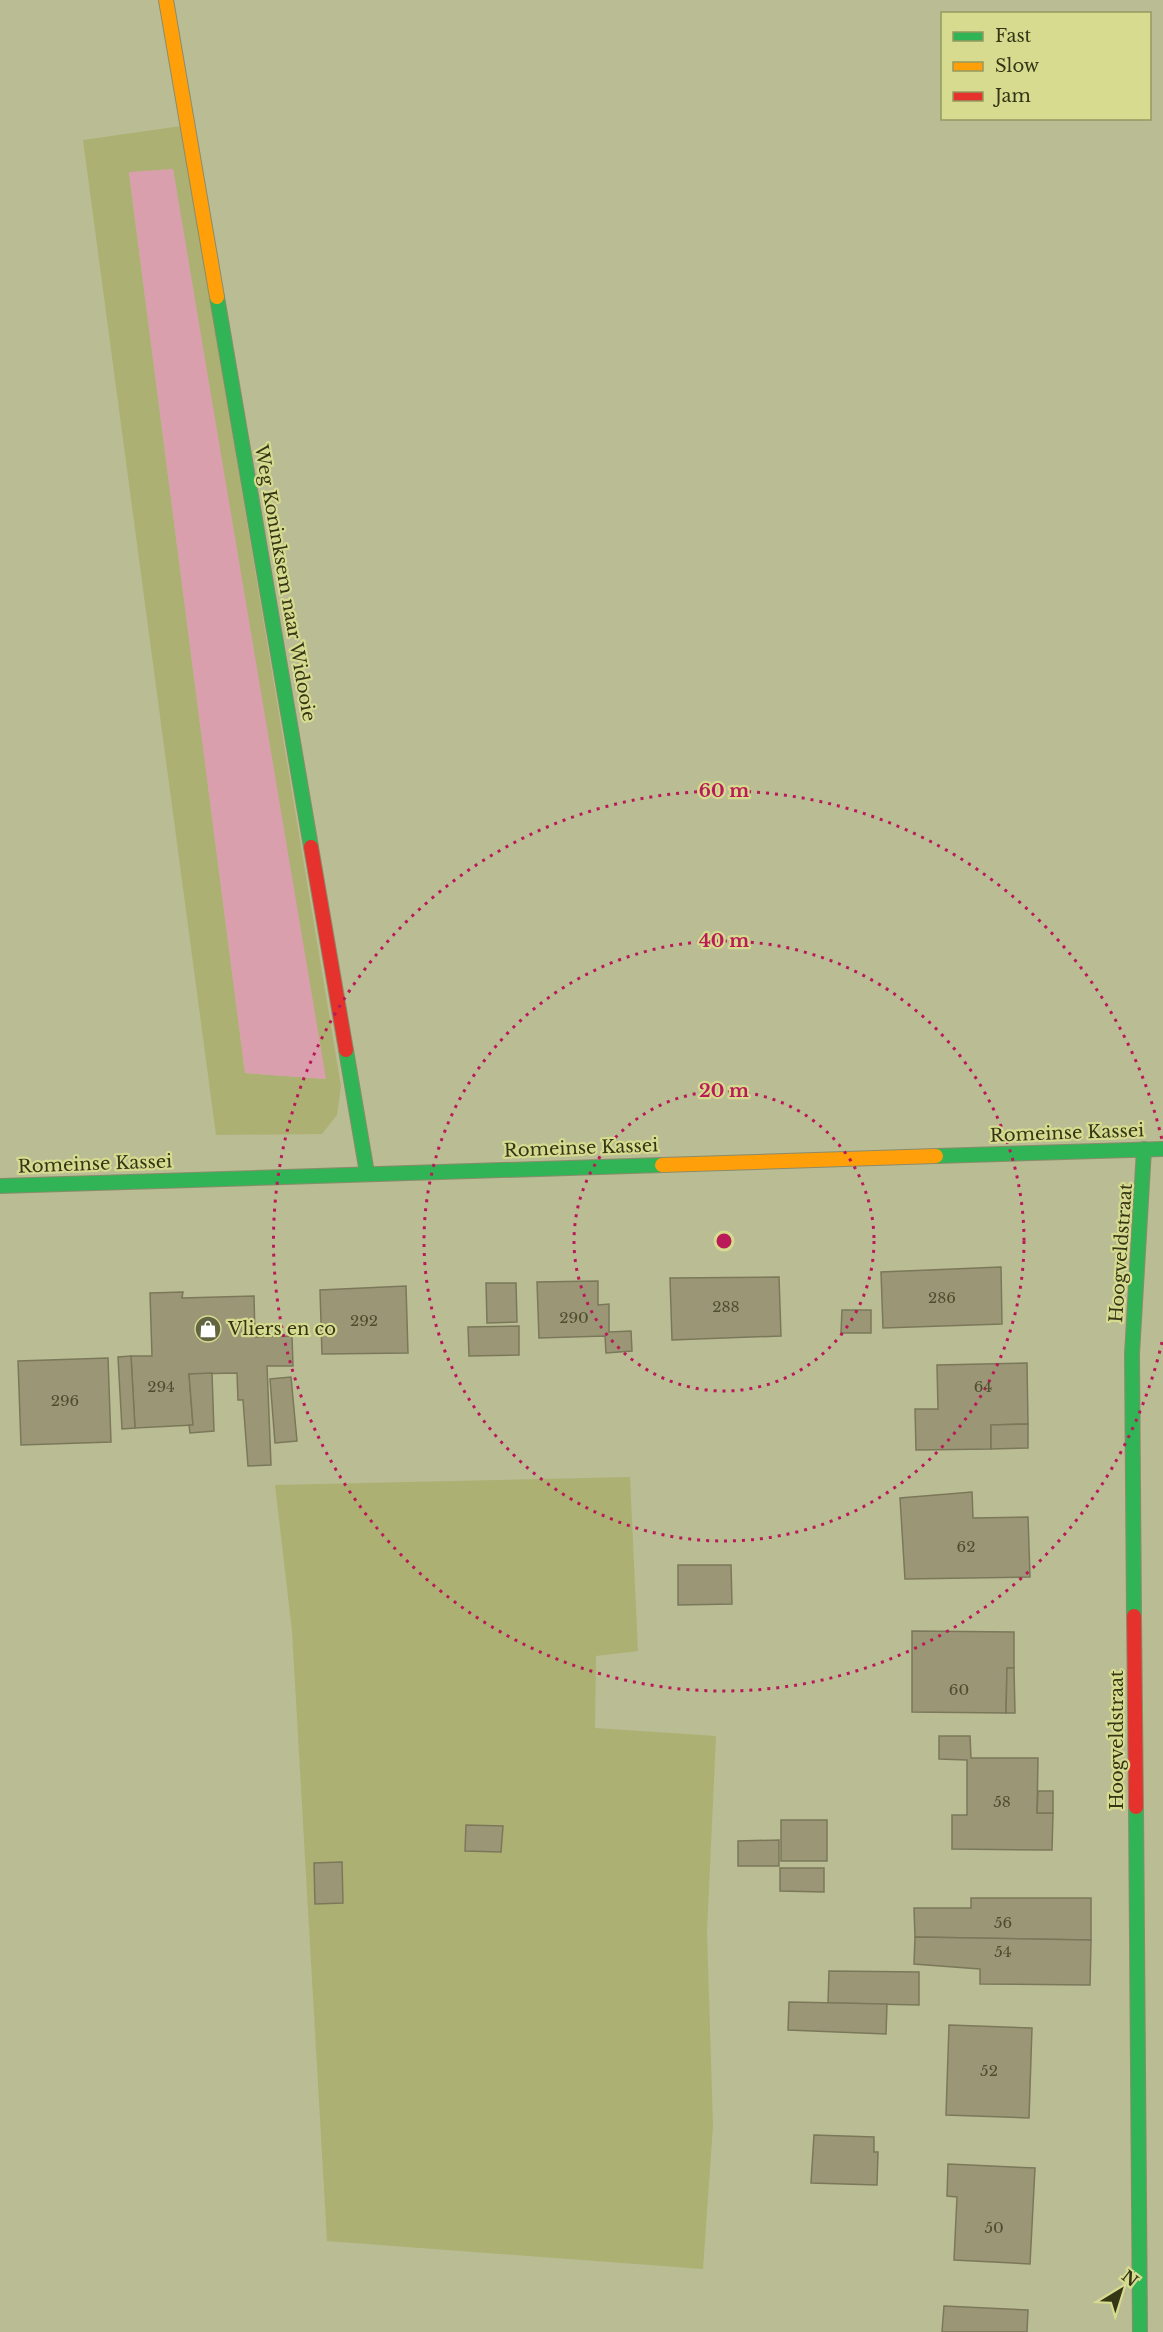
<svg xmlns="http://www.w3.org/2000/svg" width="1163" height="2332" font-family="'Libre Baskerville',serif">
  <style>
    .green { fill: #adb073; fill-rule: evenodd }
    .water { fill: #da9fad }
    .building { fill: #9b9776; stroke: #7b785a; stroke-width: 1.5 }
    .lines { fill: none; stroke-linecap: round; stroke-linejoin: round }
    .fast-casing { stroke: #8a8c6b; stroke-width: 16 }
    .slow-casing { stroke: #8a8c6b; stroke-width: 16 }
    .jam-casing { stroke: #8a8c6b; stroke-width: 16 }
    .fast { stroke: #30b455; stroke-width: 14 }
    .slow { stroke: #ff9f0a; stroke-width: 14 }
    .jam { stroke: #e5322d; stroke-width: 14 }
    .ring { fill: none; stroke: #bb1a58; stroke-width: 3; stroke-dasharray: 3 6 }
    .labels { text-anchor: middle; stroke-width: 4.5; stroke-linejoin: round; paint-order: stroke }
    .number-label { font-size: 15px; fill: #4e4e2e }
    .street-label { font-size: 18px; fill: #343616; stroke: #d6db8f }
    .poi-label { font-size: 18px; fill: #343616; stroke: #d6db8f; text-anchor: start }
    .centre { fill: #bb1a58; stroke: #d6db8f; stroke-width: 3 }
    .ring-label { font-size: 18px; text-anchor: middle; font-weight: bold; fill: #bb1a58; stroke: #d6db8f; stroke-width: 4.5; stroke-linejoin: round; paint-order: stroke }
  </style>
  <rect width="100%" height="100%" fill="#babc94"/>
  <g class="green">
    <path d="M 181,126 L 341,1086 L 337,1115 L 322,1134 L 216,1135 L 83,140 ZM 173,170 L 325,1079 L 245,1073 L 129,173 Z"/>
    <path d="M 630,1477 L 638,1651 L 596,1656 L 595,1728 L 716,1736 L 707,1932 L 713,2126 L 703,2269 L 327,2241 L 292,1631 L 275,1485 Z"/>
  </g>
  <path class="water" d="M 173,169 L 326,1079 L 245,1073 L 129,172 Z"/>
  <g class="building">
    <path d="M 1001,1267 L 1002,1324 L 883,1328 L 881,1272 Z"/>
    <path d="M 779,1277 L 781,1336 L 672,1340 L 670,1278 Z"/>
    <path d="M 598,1281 L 598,1305 L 609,1304 L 609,1332 L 631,1331 L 632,1351 L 606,1353 L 605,1336 L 539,1338 L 537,1282 Z"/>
    <path d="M 486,1283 L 516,1283 L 517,1322 L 487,1323 Z"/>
    <path d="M 406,1286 L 408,1353 L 322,1354 L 320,1290 Z"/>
    <path d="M 183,1292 L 182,1298 L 254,1296 L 255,1337 L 292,1336 L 293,1366 L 267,1366 L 271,1465 L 248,1466 L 243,1400 L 238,1400 L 237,1373 L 189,1374 L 193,1425 L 135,1428 L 131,1356 L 152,1356 L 150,1293 Z"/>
    <path d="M 842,1310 L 871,1310 L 871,1333 L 841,1333 Z"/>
    <path d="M 519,1326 L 519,1355 L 469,1356 L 468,1327 Z"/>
    <path d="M 131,1356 L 135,1428 L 122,1429 L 118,1357 Z"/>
    <path d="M 108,1358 L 111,1442 L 21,1445 L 18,1361 Z"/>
    <path d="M 1027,1363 L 1028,1424 L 991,1425 L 991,1449 L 916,1450 L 915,1409 L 938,1409 L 937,1365 Z"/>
    <path d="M 212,1373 L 214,1431 L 190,1433 L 189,1425 L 193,1425 L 189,1374 Z"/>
    <path d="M 291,1377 L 297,1441 L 275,1443 L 270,1379 Z"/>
    <path d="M 1028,1424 L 1028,1448 L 991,1449 L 991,1425 Z"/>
    <path d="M 972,1492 L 973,1518 L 1028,1517 L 1030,1577 L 905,1579 L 900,1498 Z"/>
    <path d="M 678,1565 L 731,1565 L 732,1604 L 678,1605 Z"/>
    <path d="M 912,1631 L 1014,1632 L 1014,1668 L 1007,1668 L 1006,1713 L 912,1712 Z"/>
    <path d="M 1007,1668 L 1014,1668 L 1015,1713 L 1006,1713 Z"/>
    <path d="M 939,1736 L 970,1736 L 971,1758 L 1038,1758 L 1037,1813 L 1053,1813 L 1052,1850 L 952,1849 L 952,1815 L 967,1815 L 967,1760 L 939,1759 Z"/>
    <path d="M 1038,1791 L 1053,1791 L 1053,1813 L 1037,1813 Z"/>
    <rect x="781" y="1820" width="46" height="41"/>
    <path d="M 466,1825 L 503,1826 L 501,1852 L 465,1851 Z"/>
    <path d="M 779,1840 L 779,1866 L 738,1866 L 738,1841 Z"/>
    <path d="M 342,1862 L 343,1903 L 315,1904 L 314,1863 Z"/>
    <path d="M 780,1868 L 824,1868 L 824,1892 L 780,1891 Z"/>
    <path d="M 971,1898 L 1091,1898 L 1091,1940 L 915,1937 L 914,1908 L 971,1908 Z"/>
    <path d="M 915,1937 L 1091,1940 L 1090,1985 L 980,1984 L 980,1969 L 914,1964 Z"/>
    <path d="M 829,1971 L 919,1972 L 919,2005 L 828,2003 Z"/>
    <path d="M 789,2002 L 887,2004 L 886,2034 L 788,2030 Z"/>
    <path d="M 949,2025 L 1032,2028 L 1029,2118 L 946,2115 Z"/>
    <path d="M 814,2135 L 874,2137 L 874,2152 L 878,2152 L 877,2185 L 811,2183 Z"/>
    <path d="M 948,2164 L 1035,2168 L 1030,2264 L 954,2260 L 957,2197 L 947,2196 Z"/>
    <path d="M 944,2306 L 1028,2310 L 1027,2332 L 942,2332 Z"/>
  </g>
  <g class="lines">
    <defs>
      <g id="fast">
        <path d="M 217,297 L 311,847"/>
        <path d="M 346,1050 L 367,1173"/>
        <path d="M 936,1156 L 1163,1149"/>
        <path d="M 0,1186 L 662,1165"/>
        <path d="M 1134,1616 L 1132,1354 L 1144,1149"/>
        <path d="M 1136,1807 L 1140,2332"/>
      </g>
      <g id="slow">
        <path d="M 166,0 L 217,297"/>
        <path d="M 662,1165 L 936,1156"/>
      </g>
      <g id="jam">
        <path d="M 311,847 L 346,1050"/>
        <path d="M 1134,1616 L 1136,1807"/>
      </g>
    </defs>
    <use href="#fast" class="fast-casing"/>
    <use href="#slow" class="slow-casing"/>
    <use href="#jam" class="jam-casing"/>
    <use href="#fast" class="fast"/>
    <use href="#slow" class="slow"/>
    <use href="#jam" class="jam"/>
  </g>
  <g class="ring">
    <circle cx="724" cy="1241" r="150"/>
    <circle cx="724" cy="1241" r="300"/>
    <path d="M1162 1342A450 450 0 1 1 1162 1140"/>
  </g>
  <defs>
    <symbol id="shop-disc" viewBox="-11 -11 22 22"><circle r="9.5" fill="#636542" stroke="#d6db8f"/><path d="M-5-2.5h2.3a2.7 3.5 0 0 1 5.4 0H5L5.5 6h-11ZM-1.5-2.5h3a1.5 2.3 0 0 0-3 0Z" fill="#fff"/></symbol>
  </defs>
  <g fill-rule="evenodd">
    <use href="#shop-disc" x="193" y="1314" width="30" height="30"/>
  </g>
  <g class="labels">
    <g class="number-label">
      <text x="942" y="1303">286</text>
      <text x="726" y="1312">288</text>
      <text x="574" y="1323">290</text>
      <text x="364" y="1326">292</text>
      <text x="161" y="1392">294</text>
      <text x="983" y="1392">64</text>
      <text x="65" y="1406">296</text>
      <text x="966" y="1552">62</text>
      <text x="959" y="1695">60</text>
      <text x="1002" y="1807">58</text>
      <text x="1003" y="1928">56</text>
      <text x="1003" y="1957">54</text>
      <text x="989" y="2076">52</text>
      <text x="994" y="2233">50</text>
    </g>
    <g class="street-label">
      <text transform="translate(285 583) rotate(80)" y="6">Weg Koninksem naar Widooie</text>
      <text transform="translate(1067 1133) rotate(-2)" y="6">Romeinse Kassei</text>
      <text transform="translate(581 1148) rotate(-2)" y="6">Romeinse Kassei</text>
      <text transform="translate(95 1164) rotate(-2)" y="6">Romeinse Kassei</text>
      <text transform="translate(1121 1253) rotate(-86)" y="6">Hoogveldstraat</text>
      <text transform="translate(1117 1740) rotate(-90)" y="6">Hoogveldstraat</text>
    </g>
    <g class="poi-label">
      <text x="228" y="1335">Vliers en co</text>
    </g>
  </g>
  <circle cx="724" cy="1241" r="9" class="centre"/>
  <g class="ring-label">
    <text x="724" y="797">60 m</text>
    <text x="724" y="947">40 m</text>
    <text x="724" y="1097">20 m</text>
  </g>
  <rect x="941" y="12" width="210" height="108" fill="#d6db8f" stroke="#95995f" stroke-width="1.5"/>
  <rect x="953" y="32" width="30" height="9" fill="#30b455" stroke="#95995f" stroke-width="1.5"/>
  <text x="995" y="42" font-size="18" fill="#343616">Fast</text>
  <rect x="953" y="62" width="30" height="9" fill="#ff9f0a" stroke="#95995f" stroke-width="1.5"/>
  <text x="995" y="72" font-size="18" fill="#343616">Slow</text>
  <rect x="953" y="92" width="30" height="9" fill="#e5322d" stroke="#95995f" stroke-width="1.5"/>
  <text x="995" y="102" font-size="18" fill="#343616">Jam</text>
  <g transform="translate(1121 2290) rotate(38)" stroke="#d6db8f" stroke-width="4.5" paint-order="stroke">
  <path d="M0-4.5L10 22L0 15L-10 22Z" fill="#343616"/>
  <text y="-9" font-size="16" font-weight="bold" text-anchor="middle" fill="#343616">N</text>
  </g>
</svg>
